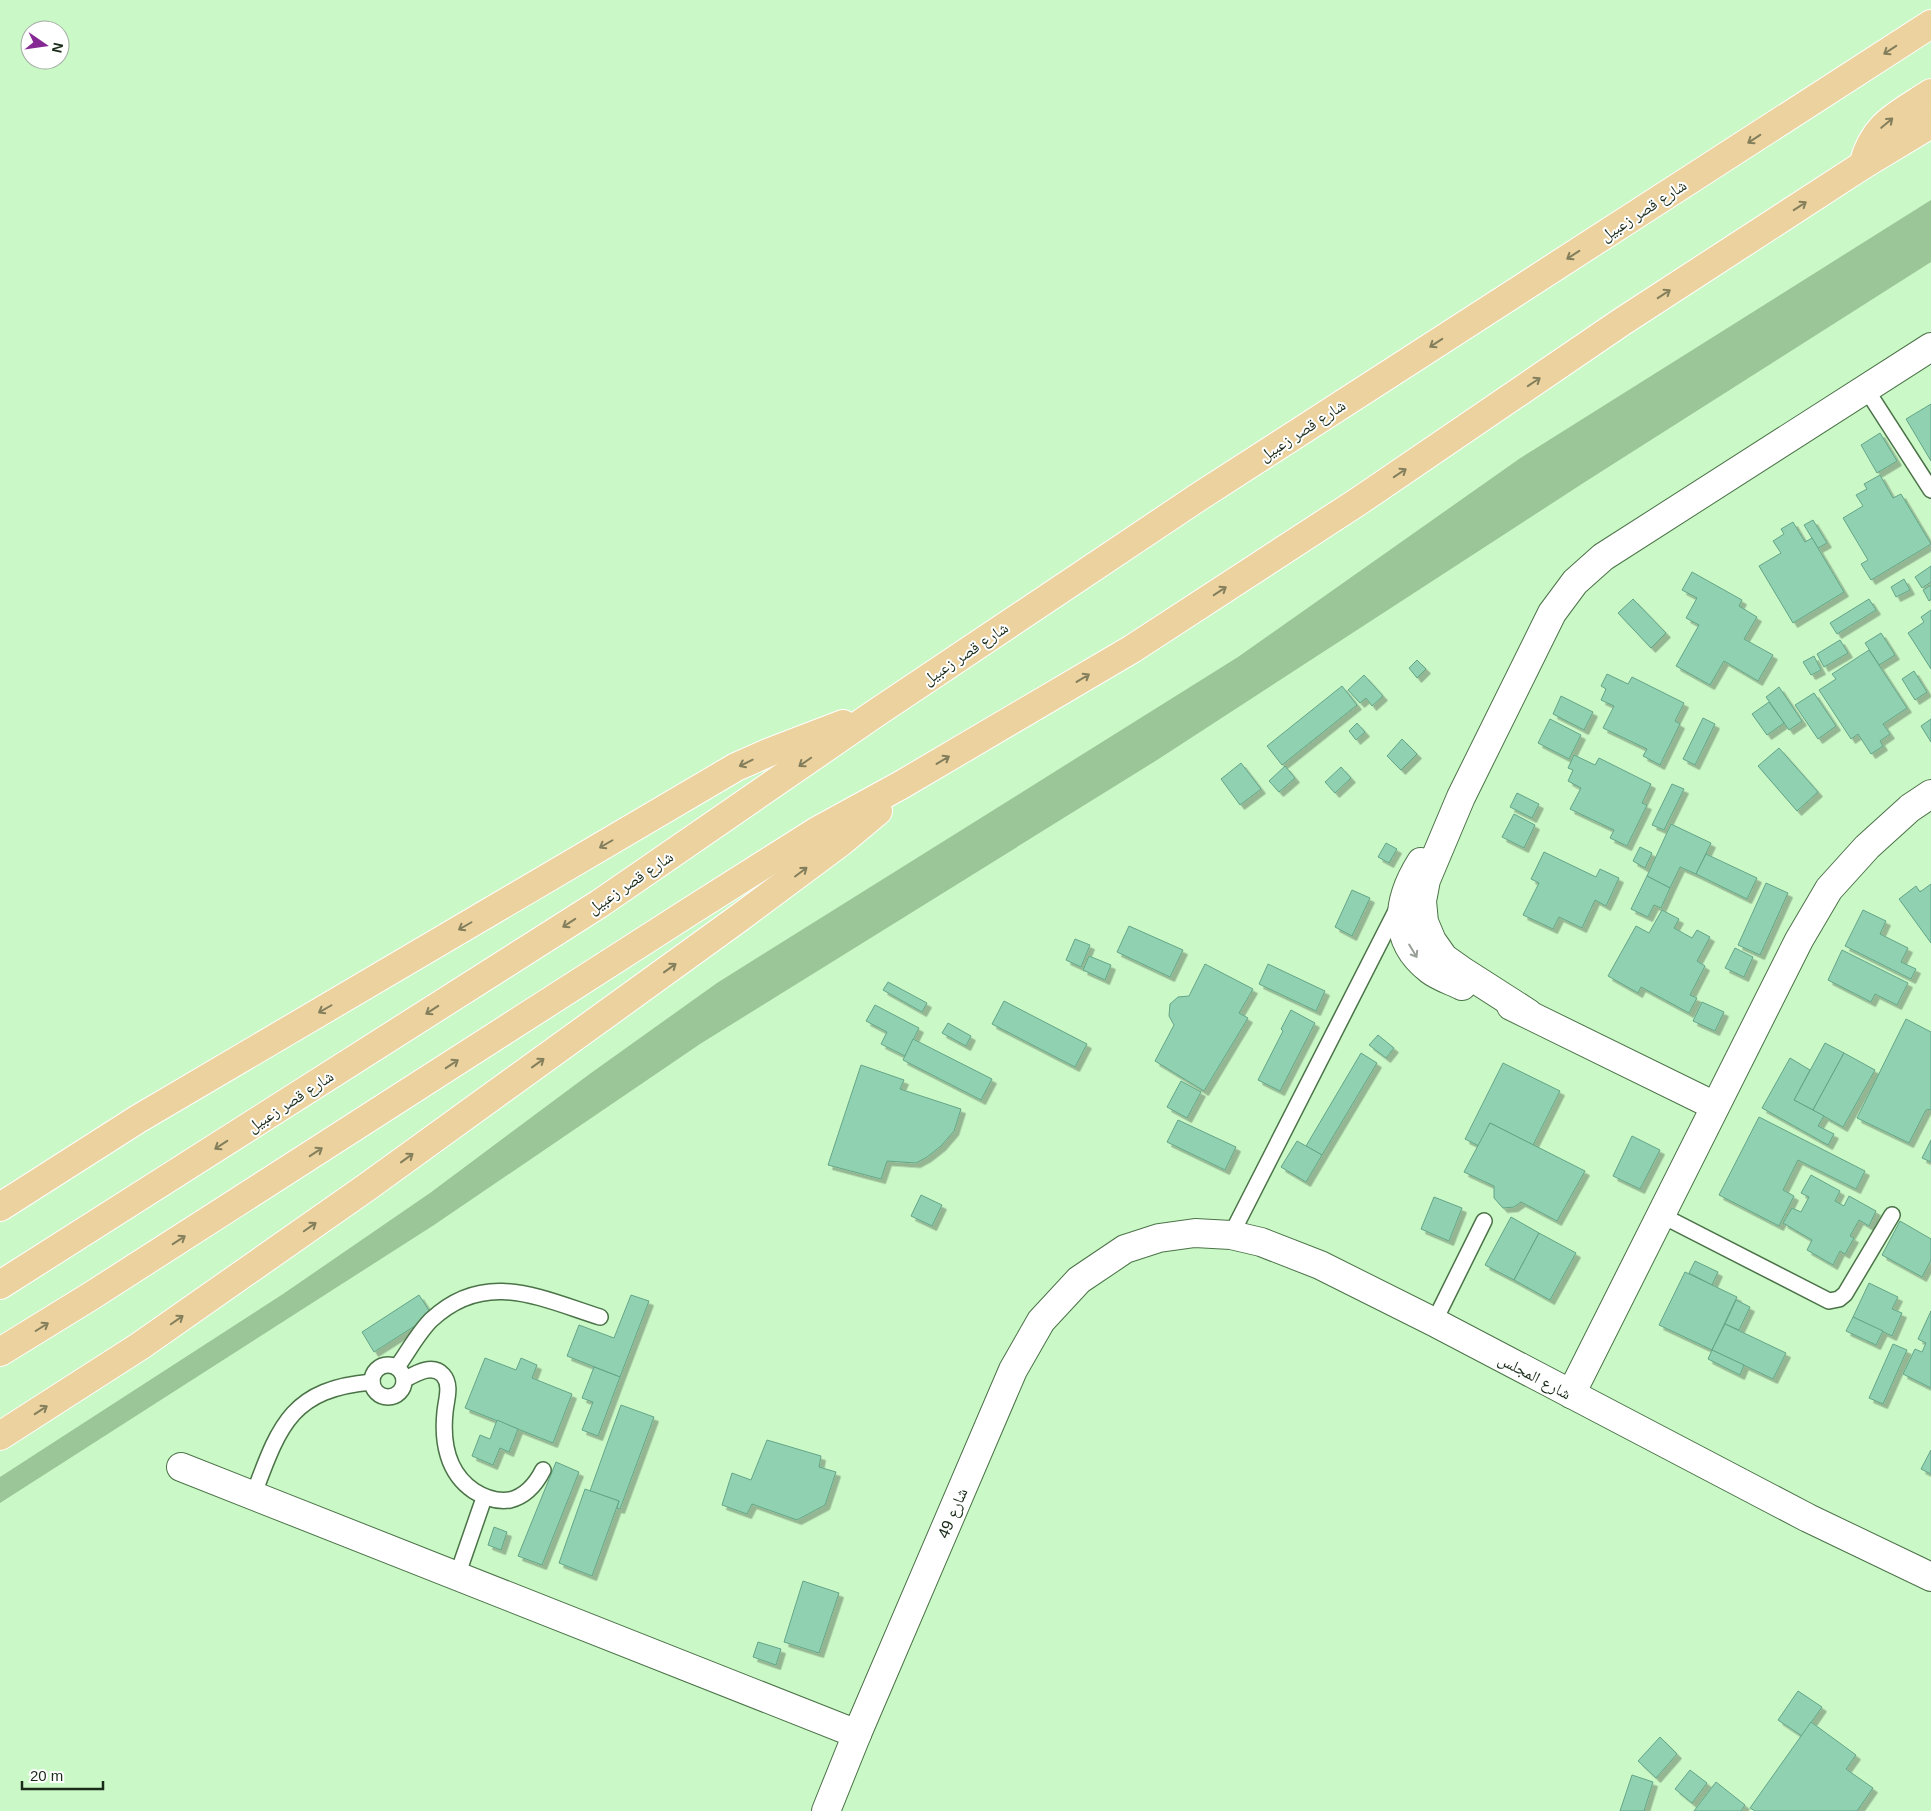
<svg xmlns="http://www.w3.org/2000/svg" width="1931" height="1811" font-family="Arial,'Noto Naskh Arabic',sans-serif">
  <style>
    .green { fill: #9bc697 }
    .building { fill: #8fd1b0; stroke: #64a587; filter: url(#shadow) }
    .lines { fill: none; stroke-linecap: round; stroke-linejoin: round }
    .lane-casing { stroke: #4b7348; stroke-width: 18 }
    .street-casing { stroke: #4b7348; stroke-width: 30 }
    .secondary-casing { stroke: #4b7348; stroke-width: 30 }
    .primary-casing { stroke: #fff; stroke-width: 30 }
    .lane { stroke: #fff; stroke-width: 15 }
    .street { stroke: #fff; stroke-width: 28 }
    .secondary { stroke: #fff; stroke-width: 28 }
    .primary { stroke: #ecd29f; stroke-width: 28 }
    .oneway { stroke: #837f5c }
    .oneway2 { stroke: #98a098 }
    .labels { text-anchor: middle; stroke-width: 4; stroke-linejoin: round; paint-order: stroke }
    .street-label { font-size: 16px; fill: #1a2c19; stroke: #fff }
  </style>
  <defs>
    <filter id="shadow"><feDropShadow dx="4.5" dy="4.5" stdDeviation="0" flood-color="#0004"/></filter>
  </defs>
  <rect width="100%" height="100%" fill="#cbf8c7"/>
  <path class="green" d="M 1931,200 L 1931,262 L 1588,480 L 1157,760 L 700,1044 L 434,1225 L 0,1503 L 0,1477 L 283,1294 L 430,1193 L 591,1073 L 717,983 L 1238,657 L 1519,459 Z"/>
  <g class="building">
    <path d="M 1931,404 L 1931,461 L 1906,419 Z"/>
    <path d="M 1880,433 L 1897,461 L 1877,473 L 1861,445 Z"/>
    <path d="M 1880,475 L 1893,498 L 1901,494 L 1931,544 L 1871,580 L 1861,564 L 1868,560 L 1843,518 L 1863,506 L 1856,495 L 1867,489 L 1864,484 Z"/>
    <path d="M 1813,520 L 1827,543 L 1818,548 L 1804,525 Z"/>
    <path d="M 1793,522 L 1805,542 L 1812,538 L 1844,592 L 1793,623 L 1759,566 L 1781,553 L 1773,541 L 1784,534 L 1781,529 Z"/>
    <path d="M 1931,566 L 1931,582 L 1922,588 L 1915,577 Z"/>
    <path d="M 1692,572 L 1742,600 L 1739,606 L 1757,617 L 1744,639 L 1773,655 L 1758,681 L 1724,661 L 1710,685 L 1676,666 L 1699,625 L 1686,618 L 1697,598 L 1682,590 Z"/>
    <path d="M 1904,579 L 1910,590 L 1896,597 L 1891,587 Z"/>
    <path d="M 1931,585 L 1931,599 L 1929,601 L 1923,590 Z"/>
    <path d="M 1633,599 L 1666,633 L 1651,648 L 1618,613 Z"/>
    <path d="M 1869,599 L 1876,610 L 1837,634 L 1830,623 Z"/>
    <path d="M 1931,610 L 1931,669 L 1908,633 L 1924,622 L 1921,617 Z"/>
    <path d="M 1881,633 L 1895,655 L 1879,665 L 1865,643 Z"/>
    <path d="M 1840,640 L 1848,653 L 1824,667 L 1817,654 Z"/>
    <path d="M 1869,650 L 1907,708 L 1883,724 L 1890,734 L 1880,741 L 1883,746 L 1871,754 L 1858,734 L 1851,739 L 1819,690 L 1836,679 L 1832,674 Z"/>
    <path d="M 1814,656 L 1821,670 L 1811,675 L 1803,662 Z"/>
    <path d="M 1417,660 L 1426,669 L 1417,678 L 1409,668 Z"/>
    <path d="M 1914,671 L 1927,692 L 1915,700 L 1902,679 Z"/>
    <path d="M 1607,674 L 1628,684 L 1632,677 L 1684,703 L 1675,721 L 1680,724 L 1660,765 L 1643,756 L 1647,749 L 1603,728 L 1614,706 L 1601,700 L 1606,689 L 1601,686 Z"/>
    <path d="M 1364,675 L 1383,696 L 1372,706 L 1366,698 L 1360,703 L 1348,690 Z"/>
    <path d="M 1342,686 L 1357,705 L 1282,765 L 1267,746 Z"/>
    <path d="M 1779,687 L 1802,721 L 1789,730 L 1766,697 Z"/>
    <path d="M 1814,693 L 1836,726 L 1818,739 L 1795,705 Z"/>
    <path d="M 1561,696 L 1593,712 L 1584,730 L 1553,714 Z"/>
    <path d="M 1769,702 L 1784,723 L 1767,735 L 1752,714 Z"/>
    <path d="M 1703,718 L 1715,724 L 1695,765 L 1683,759 Z"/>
    <path d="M 1550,719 L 1581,735 L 1569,759 L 1538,743 Z"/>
    <path d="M 1931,719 L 1931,742 L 1921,726 Z"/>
    <path d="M 1357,723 L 1365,732 L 1356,740 L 1349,731 Z"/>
    <path d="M 1402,739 L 1417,754 L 1401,770 L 1387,756 Z"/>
    <path d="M 1779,748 L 1818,792 L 1797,811 L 1758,766 Z"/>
    <path d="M 1574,755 L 1595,765 L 1599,758 L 1651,784 L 1642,803 L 1647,805 L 1627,846 L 1610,838 L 1614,830 L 1570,809 L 1581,788 L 1568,781 L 1573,770 L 1568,768 Z"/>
    <path d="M 1241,763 L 1261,789 L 1240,805 L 1221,779 Z"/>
    <path d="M 1285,766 L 1295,778 L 1279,792 L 1269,781 Z"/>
    <path d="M 1341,767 L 1351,778 L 1335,793 L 1325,782 Z"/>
    <path d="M 1672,784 L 1684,789 L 1664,830 L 1652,825 Z"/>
    <path d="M 1517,793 L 1539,804 L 1532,818 L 1510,807 Z"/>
    <path d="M 1514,814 L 1535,825 L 1524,848 L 1502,837 Z"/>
    <path d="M 1671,824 L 1711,843 L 1696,874 L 1680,867 L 1670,888 L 1647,876 Z"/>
    <path d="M 1386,843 L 1397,849 L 1389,863 L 1378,857 Z"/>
    <path d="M 1640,847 L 1652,853 L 1645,868 L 1633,861 Z"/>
    <path d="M 1544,852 L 1596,877 L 1600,869 L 1619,878 L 1606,906 L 1595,900 L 1582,928 L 1559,917 L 1553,929 L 1523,915 L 1539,883 L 1531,879 Z"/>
    <path d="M 1706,854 L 1757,878 L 1747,899 L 1696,874 Z"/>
    <path d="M 1647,876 L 1670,888 L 1661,908 L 1654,905 L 1648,917 L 1631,909 Z"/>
    <path d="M 1766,883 L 1788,893 L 1760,955 L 1738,945 Z"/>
    <path d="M 1931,884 L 1931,943 L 1899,899 L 1916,886 L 1920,892 Z"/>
    <path d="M 1352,890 L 1370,898 L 1352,936 L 1335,927 Z"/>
    <path d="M 1662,910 L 1679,919 L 1674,928 L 1692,938 L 1697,930 L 1710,937 L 1697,961 L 1705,966 L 1690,995 L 1697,998 L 1689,1013 L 1641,987 L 1638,993 L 1608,976 L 1636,926 L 1649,933 Z"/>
    <path d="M 1863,910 L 1886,921 L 1880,934 L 1908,948 L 1901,962 L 1916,969 L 1911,979 L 1845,946 Z"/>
    <path d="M 1129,926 L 1183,950 L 1170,977 L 1117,952 Z"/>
    <path d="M 1075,939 L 1090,945 L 1081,967 L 1066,960 Z"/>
    <path d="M 1735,948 L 1753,957 L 1744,977 L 1725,968 Z"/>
    <path d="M 1842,950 L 1908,983 L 1897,1005 L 1875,994 L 1871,1002 L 1828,980 Z"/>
    <path d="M 1089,956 L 1111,965 L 1105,980 L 1083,970 Z"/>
    <path d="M 1205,964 L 1253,989 L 1239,1013 L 1248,1018 L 1204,1091 L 1155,1061 L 1174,1025 L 1169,1016 L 1170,1004 L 1178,997 L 1189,996 Z"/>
    <path d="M 1268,964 L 1325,991 L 1316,1011 L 1259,984 Z"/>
    <path d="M 888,982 L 927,1003 L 922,1012 L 883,990 Z"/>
    <path d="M 1004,1001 L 1087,1044 L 1075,1067 L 992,1024 Z"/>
    <path d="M 1702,1002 L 1724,1012 L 1715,1031 L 1693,1021 Z"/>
    <path d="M 875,1005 L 919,1028 L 905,1056 L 881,1044 L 887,1032 L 866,1021 Z"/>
    <path d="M 1291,1010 L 1315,1023 L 1280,1091 L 1258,1080 L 1283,1031 L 1281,1029 Z"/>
    <path d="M 1906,1019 L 1931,1032 L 1931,1109 L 1926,1110 L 1909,1143 L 1857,1118 Z"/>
    <path d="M 948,1023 L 971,1036 L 966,1046 L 942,1033 Z"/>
    <path d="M 1378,1035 L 1394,1048 L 1386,1058 L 1369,1045 Z"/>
    <path d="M 913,1039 L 992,1079 L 981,1100 L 903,1060 Z"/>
    <path d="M 1825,1043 L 1844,1053 L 1813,1110 L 1794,1100 Z"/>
    <path d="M 1361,1053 L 1377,1063 L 1322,1155 L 1306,1146 Z"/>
    <path d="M 1844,1053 L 1875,1070 L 1843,1127 L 1813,1110 Z"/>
    <path d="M 1790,1058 L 1810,1070 L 1794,1100 L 1824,1116 L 1818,1126 L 1834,1134 L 1828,1145 L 1762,1108 Z"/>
    <path d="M 1503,1063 L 1560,1091 L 1533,1145 L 1490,1123 L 1479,1146 L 1465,1139 Z"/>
    <path d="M 861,1065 L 904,1080 L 900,1089 L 961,1109 L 954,1131 L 941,1146 L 927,1157 L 916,1163 L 887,1161 L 881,1179 L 828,1165 Z"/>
    <path d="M 1181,1081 L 1201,1092 L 1187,1118 L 1167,1107 Z"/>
    <path d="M 1759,1117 L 1865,1171 L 1856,1189 L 1798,1160 L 1783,1190 L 1794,1196 L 1779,1226 L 1719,1195 Z"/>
    <path d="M 1178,1120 L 1236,1147 L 1225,1170 L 1167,1142 Z"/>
    <path d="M 1490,1123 L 1585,1171 L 1557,1221 L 1521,1202 L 1514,1207 L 1503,1208 L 1494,1198 L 1494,1186 L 1464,1172 Z"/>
    <path d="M 1632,1136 L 1660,1150 L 1640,1189 L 1613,1176 Z"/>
    <path d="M 1931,1140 L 1931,1162 L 1922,1158 Z"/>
    <path d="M 1297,1141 L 1322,1155 L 1306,1182 L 1281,1167 Z"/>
    <path d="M 1811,1175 L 1840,1191 L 1835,1201 L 1844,1206 L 1849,1196 L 1876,1211 L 1869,1226 L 1859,1220 L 1850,1236 L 1854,1238 L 1845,1254 L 1840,1251 L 1833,1265 L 1807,1250 L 1812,1240 L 1783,1223 L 1792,1208 L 1801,1212 L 1809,1197 L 1801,1193 Z"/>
    <path d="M 921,1195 L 942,1205 L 932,1226 L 911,1216 Z"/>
    <path d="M 1434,1197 L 1462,1208 L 1449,1241 L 1421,1229 Z"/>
    <path d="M 1511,1217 L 1539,1233 L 1514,1280 L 1485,1265 Z"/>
    <path d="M 1900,1221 L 1931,1239 L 1931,1260 L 1922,1277 L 1882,1255 Z"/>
    <path d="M 1539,1233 L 1576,1253 L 1550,1300 L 1514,1280 Z"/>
    <path d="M 1695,1261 L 1718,1272 L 1712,1285 L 1689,1273 Z"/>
    <path d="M 1685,1272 L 1737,1297 L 1712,1350 L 1659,1325 Z"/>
    <path d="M 1869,1283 L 1898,1297 L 1892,1309 L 1902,1313 L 1892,1336 L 1853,1317 Z"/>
    <path d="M 419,1295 L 432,1315 L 374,1352 L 362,1332 Z"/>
    <path d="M 631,1295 L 649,1301 L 620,1377 L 567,1356 L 579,1325 L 614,1338 Z"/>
    <path d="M 1736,1300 L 1750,1307 L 1739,1330 L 1725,1324 Z"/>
    <path d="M 1931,1311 L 1931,1388 L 1903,1374 L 1915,1349 L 1922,1352 L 1926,1343 L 1918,1339 Z"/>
    <path d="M 1853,1317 L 1883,1331 L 1876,1345 L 1846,1331 Z"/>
    <path d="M 1725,1324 L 1786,1353 L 1773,1379 L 1712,1350 Z"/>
    <path d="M 1893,1344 L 1907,1350 L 1883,1404 L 1869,1398 Z"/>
    <path d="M 1712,1350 L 1744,1365 L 1740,1375 L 1708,1359 Z"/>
    <path d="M 485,1358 L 516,1370 L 521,1358 L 537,1365 L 532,1378 L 572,1394 L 553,1443 L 465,1408 Z"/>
    <path d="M 594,1367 L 620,1377 L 598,1436 L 582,1430 L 593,1402 L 582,1398 Z"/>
    <path d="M 621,1405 L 654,1417 L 620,1509 L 617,1508 L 619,1501 L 590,1491 Z"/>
    <path d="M 497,1420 L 518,1429 L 509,1452 L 500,1448 L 493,1465 L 472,1456 L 480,1435 L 490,1439 Z"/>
    <path d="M 767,1440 L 821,1456 L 819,1467 L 836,1472 L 825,1505 L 797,1520 L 752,1504 L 747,1514 L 722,1505 L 732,1473 L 751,1480 Z"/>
    <path d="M 1931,1450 L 1931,1474 L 1921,1469 Z"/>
    <path d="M 556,1462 L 579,1472 L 542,1565 L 518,1556 Z"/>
    <path d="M 585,1489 L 619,1501 L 592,1576 L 559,1563 Z"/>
    <path d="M 494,1527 L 507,1532 L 501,1550 L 488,1545 Z"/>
    <path d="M 803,1581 L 839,1593 L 819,1653 L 784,1642 Z"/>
    <path d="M 758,1642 L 781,1649 L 776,1665 L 753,1657 Z"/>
    <path d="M 1798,1691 L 1822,1707 L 1802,1736 L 1778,1720 Z"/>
    <path d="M 1811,1722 L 1856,1755 L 1846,1769 L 1873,1788 L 1857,1811 L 1755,1811 L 1750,1808 Z"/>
    <path d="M 1660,1737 L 1677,1754 L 1656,1778 L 1638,1761 Z"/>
    <path d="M 1690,1770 L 1707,1783 L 1692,1803 L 1675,1789 Z"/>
    <path d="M 1632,1775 L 1653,1782 L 1644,1811 L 1620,1811 Z"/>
    <path d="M 1716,1782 L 1745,1805 L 1741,1811 L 1694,1811 Z"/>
  </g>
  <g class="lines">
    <defs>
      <g id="lane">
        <path d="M 1866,389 L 1931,490"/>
        <path d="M 1661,1215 L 1829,1301 L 1839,1299 L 1845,1294 L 1892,1215"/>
        <path d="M 1231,1235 L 1398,907"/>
        <path d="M 1434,1322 L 1484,1221"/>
        <circle cx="388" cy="1381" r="16"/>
        <path d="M 397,1367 C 408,1352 418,1333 431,1320 C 485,1269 540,1298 600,1317"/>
        <path d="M 404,1380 C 415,1374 432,1363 443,1375 C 452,1385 446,1400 445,1412 C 442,1441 447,1473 474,1491 C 485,1498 496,1502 510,1500 C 526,1496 536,1484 543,1470"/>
        <path d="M 253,1496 C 279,1427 290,1389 372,1382"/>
        <path d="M 457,1576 L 484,1498"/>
      </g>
      <g id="street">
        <path d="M 1421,862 C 1397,900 1391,940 1430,970 C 1439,977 1452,981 1462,986"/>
        <path d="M 1511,1006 L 1715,1106"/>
        <path d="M 1528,1013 L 1461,970 L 1444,958 L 1432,941 L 1424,922 L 1422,901 L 1426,880 L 1461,797 L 1552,613 L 1575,582 L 1603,557 L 1931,347"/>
        <path d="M 1571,1394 L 1799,940 L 1829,889 L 1867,847 L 1910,808 L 1931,794"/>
        <path d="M 181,1467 L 857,1734"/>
      </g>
      <path id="secondary" d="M 826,1811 L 857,1734 L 1013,1370 L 1041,1321 L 1079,1280 L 1125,1249 L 1159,1238 L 1195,1233 L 1231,1235 L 1261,1242 L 1320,1265 L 1434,1322 L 1808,1518 L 1931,1577"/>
      <g id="primary">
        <path d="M 1863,165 C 1874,123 1898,115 1931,93"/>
        <path d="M 0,1207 L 138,1119 L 736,767 L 770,752 L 843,724"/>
        <path d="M 0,1285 L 599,904 L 873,715 L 1197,498 L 1931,24"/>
        <path d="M 0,1352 L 91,1296 L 689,912 L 817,831 L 901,785 L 1132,649 L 1359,501 L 1623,321 L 1863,165 L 1931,124"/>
        <path d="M 0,1436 L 140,1346 L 367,1187 L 739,918 L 841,842 L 878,811"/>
      </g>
    </defs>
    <use href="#lane" class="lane-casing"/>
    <use href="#street" class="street-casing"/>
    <use href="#secondary" class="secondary-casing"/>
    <use href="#primary" class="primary-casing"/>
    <use href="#lane" class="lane"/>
    <use href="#street" class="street"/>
    <use href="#secondary" class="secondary"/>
    <use href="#primary" class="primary"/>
  </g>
  <defs><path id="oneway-shaft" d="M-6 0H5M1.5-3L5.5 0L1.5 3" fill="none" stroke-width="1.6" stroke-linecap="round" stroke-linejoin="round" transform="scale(1.25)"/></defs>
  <g class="oneway">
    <use href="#oneway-shaft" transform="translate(1890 50) rotate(147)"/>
    <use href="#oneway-shaft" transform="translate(1887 123) rotate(-40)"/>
    <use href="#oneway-shaft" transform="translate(1754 139) rotate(147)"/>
    <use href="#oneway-shaft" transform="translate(1800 206) rotate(-33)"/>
    <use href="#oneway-shaft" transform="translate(1573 255) rotate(147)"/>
    <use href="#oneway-shaft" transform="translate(1664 294) rotate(-33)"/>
    <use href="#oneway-shaft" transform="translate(1436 343) rotate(147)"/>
    <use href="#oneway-shaft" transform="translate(1534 382) rotate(-34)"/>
    <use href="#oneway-shaft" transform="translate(1400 473) rotate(-34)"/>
    <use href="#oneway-shaft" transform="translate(1220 591) rotate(-33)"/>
    <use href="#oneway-shaft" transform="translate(1083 678) rotate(-31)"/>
    <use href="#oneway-shaft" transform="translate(943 760) rotate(-31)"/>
    <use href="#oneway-shaft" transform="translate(805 762) rotate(145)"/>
    <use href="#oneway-shaft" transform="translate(746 763) rotate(154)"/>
    <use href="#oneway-shaft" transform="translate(606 844) rotate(150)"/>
    <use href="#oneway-shaft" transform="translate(801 872) rotate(-37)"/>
    <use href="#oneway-shaft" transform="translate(569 923) rotate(147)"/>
    <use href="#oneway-shaft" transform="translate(465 926) rotate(150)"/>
    <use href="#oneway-shaft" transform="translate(670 968) rotate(-36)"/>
    <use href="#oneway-shaft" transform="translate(325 1009) rotate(150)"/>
    <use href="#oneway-shaft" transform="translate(432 1010) rotate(147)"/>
    <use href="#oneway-shaft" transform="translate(538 1063) rotate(-36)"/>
    <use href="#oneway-shaft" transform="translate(452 1064) rotate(-33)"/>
    <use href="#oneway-shaft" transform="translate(221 1145) rotate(147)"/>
    <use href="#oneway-shaft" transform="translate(316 1152) rotate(-33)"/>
    <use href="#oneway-shaft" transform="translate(407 1158) rotate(-36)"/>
    <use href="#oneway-shaft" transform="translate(310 1227) rotate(-35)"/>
    <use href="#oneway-shaft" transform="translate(179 1240) rotate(-33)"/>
    <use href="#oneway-shaft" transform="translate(177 1320) rotate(-35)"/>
    <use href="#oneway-shaft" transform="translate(42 1327) rotate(-32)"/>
    <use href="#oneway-shaft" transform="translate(41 1410) rotate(-33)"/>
  </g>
  <use class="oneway2" href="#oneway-shaft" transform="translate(1413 951) rotate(59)"/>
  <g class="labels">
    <g class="street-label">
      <text transform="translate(1643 210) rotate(-33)" y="6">شارع قصر زعبيل</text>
      <text transform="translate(1302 430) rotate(-33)" y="6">شارع قصر زعبيل</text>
      <text transform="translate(965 653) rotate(-34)" y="6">شارع قصر زعبيل</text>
      <text transform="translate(630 882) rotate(-34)" y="6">شارع قصر زعبيل</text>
      <text transform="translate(290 1101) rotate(-33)" y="6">شارع قصر زعبيل</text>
      <text transform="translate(1535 1376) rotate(28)" y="6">شارع المجلس</text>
      <text transform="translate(952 1513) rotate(-67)" y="6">شارع 49</text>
    </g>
  </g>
  <g transform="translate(45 45) rotate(103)"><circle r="24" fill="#ffffff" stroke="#a3aba3"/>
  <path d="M0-4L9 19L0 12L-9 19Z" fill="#862893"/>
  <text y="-8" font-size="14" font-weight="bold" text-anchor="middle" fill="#1a2c19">N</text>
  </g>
  <path d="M22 1781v8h81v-8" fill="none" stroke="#1a2c19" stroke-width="2.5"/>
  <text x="30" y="1781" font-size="15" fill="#1a2c19" stroke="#ffffff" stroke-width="4" paint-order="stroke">20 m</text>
</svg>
